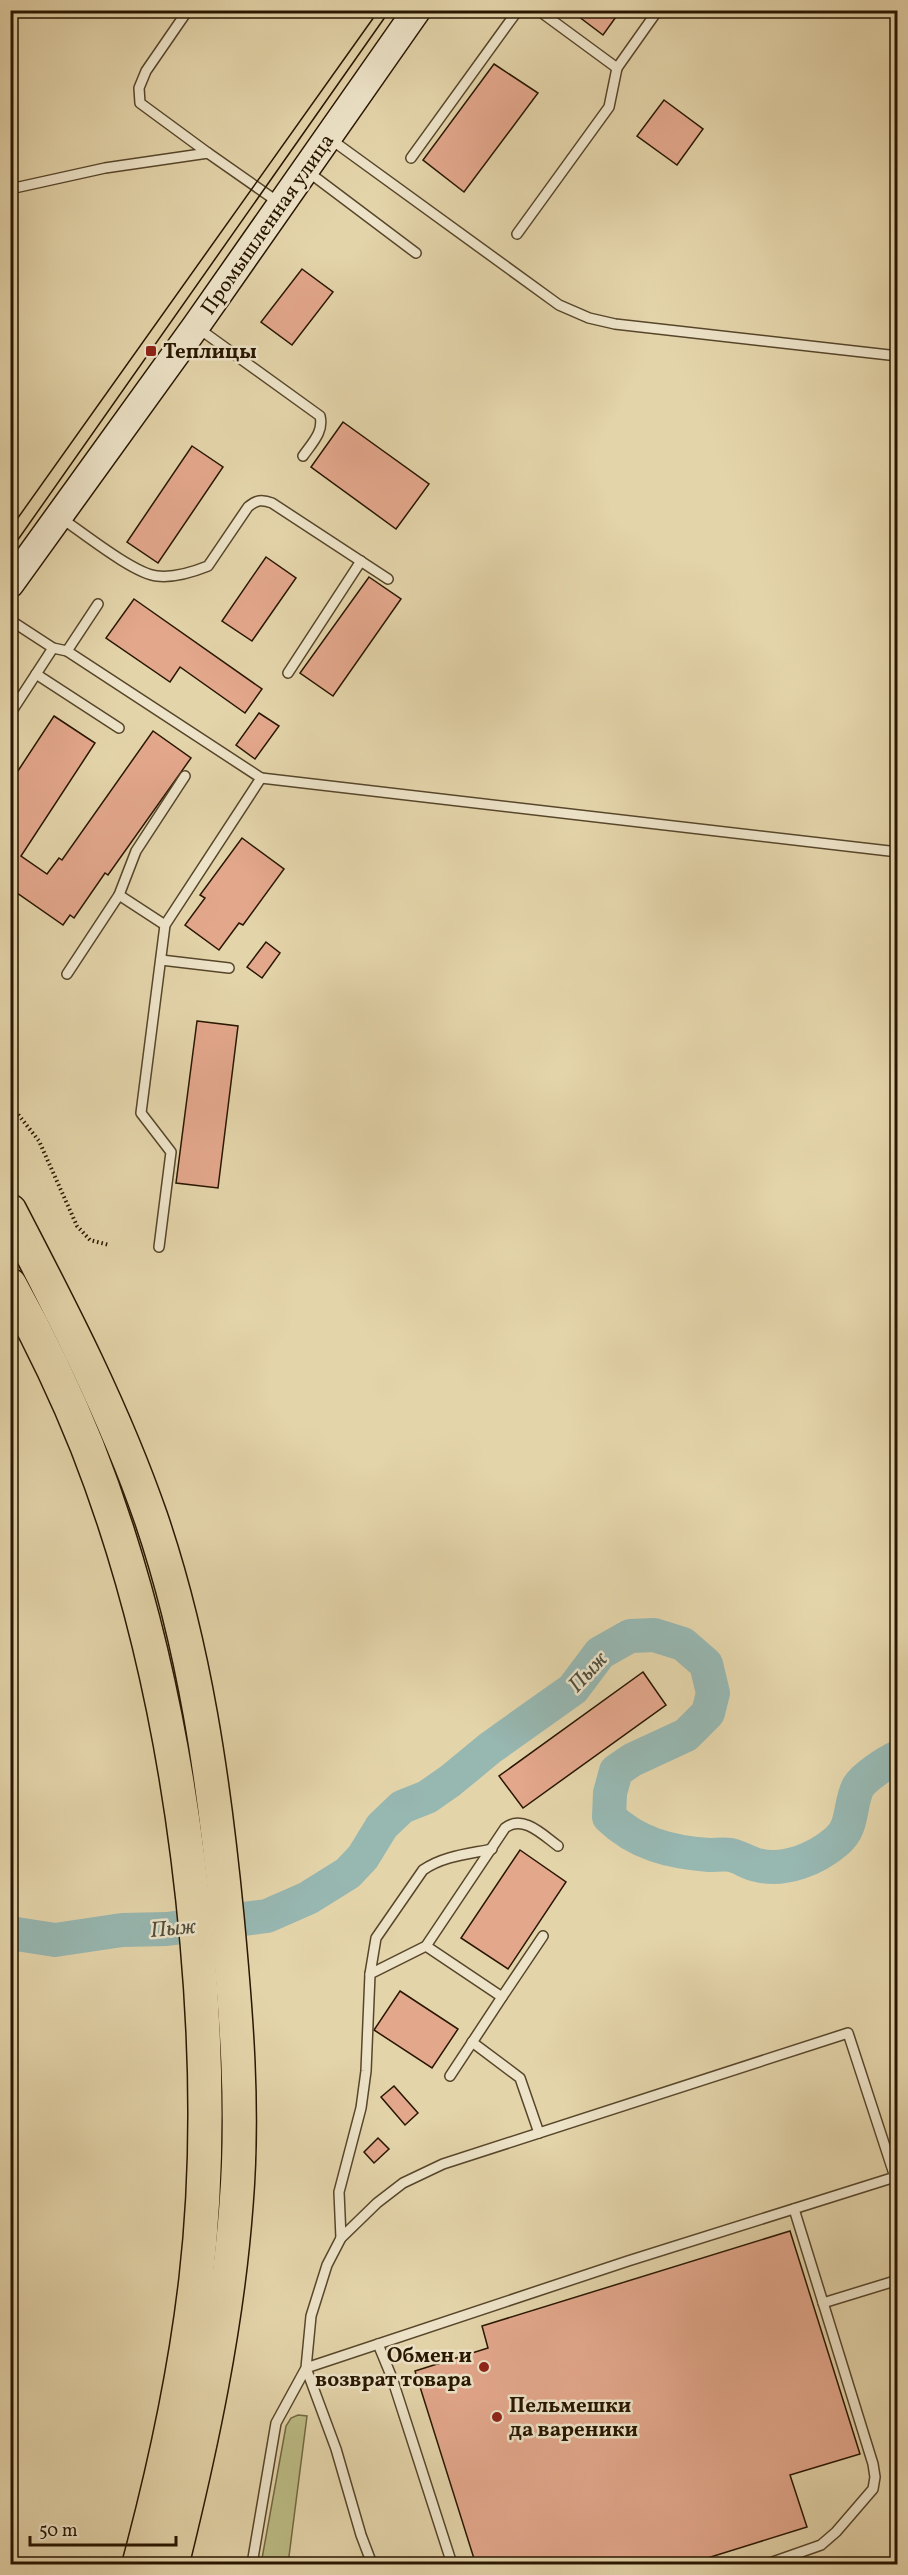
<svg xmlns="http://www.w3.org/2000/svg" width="908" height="2575" font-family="Vollkorn,serif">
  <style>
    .green { fill: #bbbb84; stroke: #726842; stroke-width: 1.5 }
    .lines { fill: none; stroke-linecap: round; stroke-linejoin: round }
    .river { stroke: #97b7b1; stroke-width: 34 }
    .building { fill: #e3a78c; stroke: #281600; stroke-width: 1.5 }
    .lane-casing { stroke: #57462a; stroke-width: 12 }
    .secondary-casing { stroke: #281600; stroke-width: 30 }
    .highway-casing { stroke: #281600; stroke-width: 36 }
    .path { stroke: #281600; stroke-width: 4; stroke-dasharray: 1.5 3; stroke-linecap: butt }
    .lane { stroke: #ede3c8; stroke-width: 9 }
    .secondary { stroke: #ede3c8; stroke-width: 27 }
    .highway { stroke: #e4d4aa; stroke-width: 33 }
    .tram { stroke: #281600; stroke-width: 1.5 }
    .poi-dot { fill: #8f2418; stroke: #ede3c8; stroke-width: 2 }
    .labels { text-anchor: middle; stroke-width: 5; stroke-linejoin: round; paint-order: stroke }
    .street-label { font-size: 21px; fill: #281600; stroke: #ede3c8 }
    .poi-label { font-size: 21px; font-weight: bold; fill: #281600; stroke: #ede3c8; text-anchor: start }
    .water-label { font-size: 22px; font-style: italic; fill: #4f4e3e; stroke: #ede3c8 }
  </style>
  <rect width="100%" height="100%" fill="#e4d4aa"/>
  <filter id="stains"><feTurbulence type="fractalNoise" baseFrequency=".00333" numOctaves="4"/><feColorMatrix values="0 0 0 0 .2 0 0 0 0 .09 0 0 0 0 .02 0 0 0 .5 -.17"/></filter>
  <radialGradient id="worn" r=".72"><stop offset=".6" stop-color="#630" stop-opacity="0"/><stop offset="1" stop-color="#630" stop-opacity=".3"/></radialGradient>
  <path class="green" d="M 298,2415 L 307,2416 L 288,2564 L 261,2564 L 286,2426 L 291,2418 Z"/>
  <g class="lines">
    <path class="river" d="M 10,1933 L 55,1940 L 122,1930 L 167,1929 L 267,1916 L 308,1898 L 348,1873 L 363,1857 L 382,1826 L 402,1807 L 427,1797 L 450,1781 L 490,1748 L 573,1689 L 600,1653 L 630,1636 L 654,1635 L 683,1644 L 706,1664 L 713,1693 L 708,1713 L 686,1735 L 632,1760 L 616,1771 L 610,1793 L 609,1817 C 637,1844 670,1852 709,1855 C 716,1855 724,1854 731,1855 C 740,1857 748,1863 757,1865 C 785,1872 816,1859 837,1841 C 854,1827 849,1805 858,1787 C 864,1777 887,1762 898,1757"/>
  </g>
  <g class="building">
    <path d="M 570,10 L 621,10 L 603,35 Z"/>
    <path d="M 494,64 L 538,93 L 464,192 L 423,160 Z"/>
    <path d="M 664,100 L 703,129 L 677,165 L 637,136 Z"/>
    <path d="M 302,269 L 333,292 L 292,345 L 261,322 Z"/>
    <path d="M 343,422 L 429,484 L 396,529 L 311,467 Z"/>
    <path d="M 192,446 L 223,467 L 158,563 L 127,542 Z"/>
    <path d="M 266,557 L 296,578 L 252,641 L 222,621 Z"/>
    <path d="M 369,577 L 401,599 L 333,696 L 300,673 Z"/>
    <path d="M 134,599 L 262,689 L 245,713 L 180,667 L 170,682 L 106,638 Z"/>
    <path d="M 259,713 L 279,726 L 255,759 L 236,745 Z"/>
    <path d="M 54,716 L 95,743 L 21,856 L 47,874 L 59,858 L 62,860 L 153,731 L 191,758 L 108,875 L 105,873 L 74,918 L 70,915 L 63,925 L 10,888 L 10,783 Z"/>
    <path d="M 242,838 L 284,869 L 243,925 L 239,923 L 219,950 L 185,925 L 205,898 L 200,895 Z"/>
    <path d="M 266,942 L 280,953 L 262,978 L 247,967 Z"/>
    <path d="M 197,1021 L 238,1026 L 218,1188 L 176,1183 Z"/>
    <path d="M 643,1672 L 666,1705 L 523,1808 L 499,1776 Z"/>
    <path d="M 520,1850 L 566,1882 L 508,1969 L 461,1938 Z"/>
    <path d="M 400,1991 L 458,2029 L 432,2068 L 374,2030 Z"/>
    <path d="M 394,2086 L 418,2113 L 405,2125 L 381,2097 Z"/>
    <path d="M 378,2138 L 389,2149 L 374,2163 L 364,2152 Z"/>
    <path d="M 790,2231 L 860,2454 L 790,2475 L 807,2527 L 685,2565 L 476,2565 L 415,2371 L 488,2348 L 482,2326 Z"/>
  </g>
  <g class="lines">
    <defs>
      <g id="lane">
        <path d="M 188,10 L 146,71 L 139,88 L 140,103 L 208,153"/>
        <path d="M 617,68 L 658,10"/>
        <path d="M 329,138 L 559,305 L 589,318 L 615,324 L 898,356"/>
        <path d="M 411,158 L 518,10"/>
        <path d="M 307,171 L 416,253"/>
        <path d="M 10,189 L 105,168 L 208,153 L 278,202"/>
        <path d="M 517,234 L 609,107 L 617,68 L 538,10"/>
        <path d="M 198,328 L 320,416 C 324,432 312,443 303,456"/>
        <path d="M 61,518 C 82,532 134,574 157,576 C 173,578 193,572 208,566 L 248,507 C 256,500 262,499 272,503 L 388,579"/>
        <path d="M 10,620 L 53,648 L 67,651 L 261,778 L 165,925 L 141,1113 L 171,1152 L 159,1247"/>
        <path d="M 67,651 L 98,604"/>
        <path d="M 288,673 L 361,561"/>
        <path d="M 36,674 L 119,728"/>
        <path d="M 10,714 L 53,648"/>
        <path d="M 261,778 L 898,852"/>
        <path d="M 119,895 L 136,851 L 185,776"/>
        <path d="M 161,960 L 229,968"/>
        <path d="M 67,974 L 119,895 L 165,925"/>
        <path d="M 426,1946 L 502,1997 L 543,1936"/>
        <path d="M 370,1974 L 376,1938 L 423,1870 C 443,1856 468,1854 492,1849"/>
        <path d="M 472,2042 L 520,2078 L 539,2133"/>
        <path d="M 450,2076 L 502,1997"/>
        <path d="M 341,2238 L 339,2192 L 361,2108 L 366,2071 L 370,1974 L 426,1946 L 505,1828 C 523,1814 543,1835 558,1846"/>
        <path d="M 823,2303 L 898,2280"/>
        <path d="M 378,2344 L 392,2378 L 452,2564"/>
        <path d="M 252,2564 L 276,2423 L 306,2368 L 628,2261 L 895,2177 L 848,2033 L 443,2164 L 403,2183 L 377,2203 L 341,2238 L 327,2265 L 311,2316 L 306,2368 L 336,2449 L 361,2535 L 372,2564"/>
        <path d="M 767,2564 L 821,2545 L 836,2532 L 873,2489 L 875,2477 L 873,2464 L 794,2209"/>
      </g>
      <path id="secondary" d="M 10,584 L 196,326 L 417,10"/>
      <g id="highway">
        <path d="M 10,1211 C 62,1311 114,1411 151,1518 C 195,1647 214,1783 227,1917 C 236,2013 244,2109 236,2205 C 227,2326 201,2447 172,2564"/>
        <path d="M 10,1285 C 39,1337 65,1391 87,1446 C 149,1604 182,1774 197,1942 C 207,2054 209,2167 196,2279 C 185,2375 164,2471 139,2564"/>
      </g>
    </defs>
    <use href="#lane" class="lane-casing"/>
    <use href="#secondary" class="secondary-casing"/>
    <use href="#highway" class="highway-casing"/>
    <path class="path" d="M 10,1104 L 39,1141 L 77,1226 L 90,1240 L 109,1245"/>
    <use href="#lane" class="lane"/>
    <use href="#secondary" class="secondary"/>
    <use href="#highway" class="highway"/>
    <g class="tram">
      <path d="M 10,529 L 379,10"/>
      <path d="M 10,551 L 390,10"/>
    </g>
  </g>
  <g class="poi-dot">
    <rect x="145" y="345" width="12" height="12" rx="3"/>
    <circle cx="484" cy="2367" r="6"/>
    <circle cx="497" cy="2417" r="6"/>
  </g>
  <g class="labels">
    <g class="street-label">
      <text transform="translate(267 224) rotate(-55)" y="7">Промышленная улица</text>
    </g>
    <g class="poi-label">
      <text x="163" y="358">Теплицы</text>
      <text x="472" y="2362" text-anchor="end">Обмен и<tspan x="472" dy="24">возврат товара</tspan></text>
      <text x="509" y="2412">Пельмешки<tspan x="509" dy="24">да вареники</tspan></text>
    </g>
    <g class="water-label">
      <text transform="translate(587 1671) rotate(-47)" y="8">Пыж</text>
      <text transform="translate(173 1927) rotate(-5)" y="8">Пыж</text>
    </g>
  </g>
  <rect width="908" height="2575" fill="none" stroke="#e4d4aa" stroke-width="36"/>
  <rect x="12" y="12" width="884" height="2551" fill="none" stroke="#281600" stroke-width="3"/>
  <rect x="18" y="18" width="872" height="2539" fill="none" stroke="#281600" stroke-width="1.5"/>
  <path d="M30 2536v9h146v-9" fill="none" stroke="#281600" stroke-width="3"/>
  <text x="39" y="2536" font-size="18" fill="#281600" stroke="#ede3c8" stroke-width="4.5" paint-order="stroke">50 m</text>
  <rect width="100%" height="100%" filter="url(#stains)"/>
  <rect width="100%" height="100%" fill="url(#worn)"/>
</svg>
